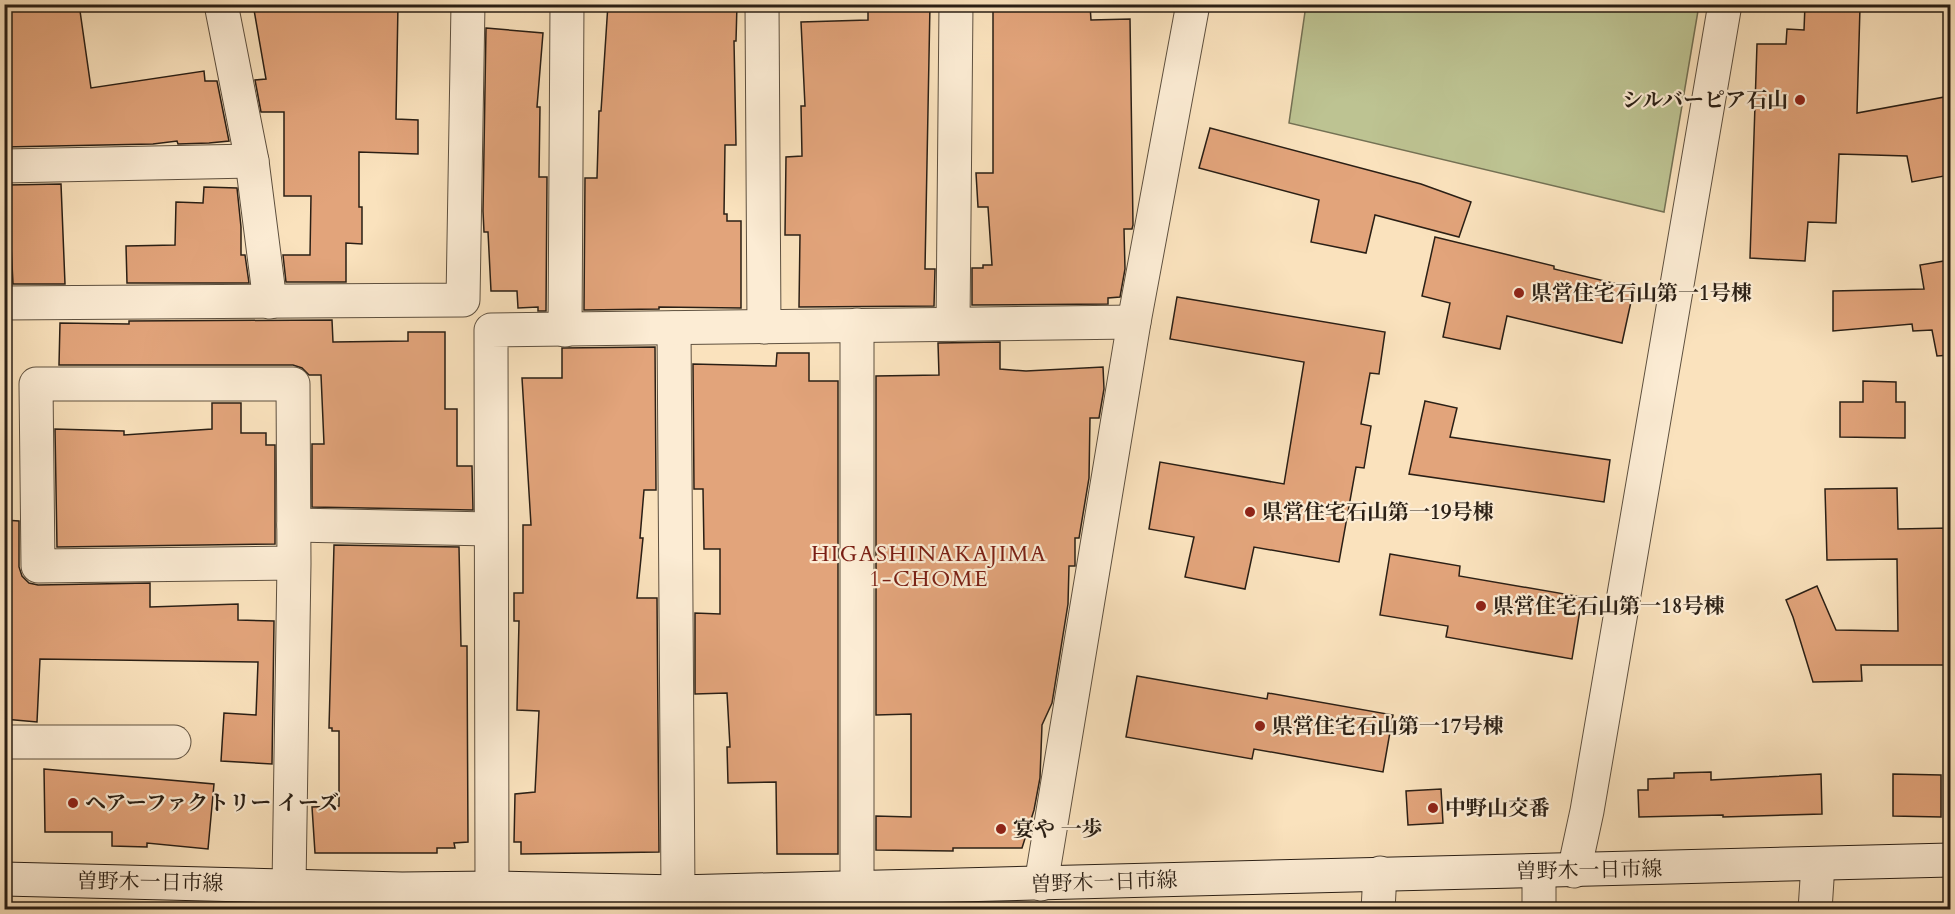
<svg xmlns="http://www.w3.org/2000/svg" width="1955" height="914" font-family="Cardo,'Noto Serif JP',serif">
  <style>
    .green { fill: #bdc392; stroke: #747154; stroke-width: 1.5 }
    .building { fill: #e2a47b; stroke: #2a1f15; stroke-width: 1.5 }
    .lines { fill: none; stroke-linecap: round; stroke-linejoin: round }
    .minor-casing { stroke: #5e503f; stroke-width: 35 }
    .tertiary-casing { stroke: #5e503f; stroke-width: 35 }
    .secondary-casing { stroke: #2a1f15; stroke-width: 35 }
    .minor { stroke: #fcecd4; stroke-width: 33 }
    .tertiary { stroke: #fcecd4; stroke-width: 33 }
    .secondary { stroke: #fcecd4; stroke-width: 33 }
    .poi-dot { fill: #8f2418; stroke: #fcecd4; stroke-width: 2 }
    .labels { text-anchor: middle; stroke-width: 4.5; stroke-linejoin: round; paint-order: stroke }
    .poi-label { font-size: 21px; font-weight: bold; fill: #2a1f15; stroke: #fcecd4; text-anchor: start }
    .street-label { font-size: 21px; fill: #2a1f15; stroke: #fcecd4 }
    .neighbourhood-label { font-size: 22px; letter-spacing: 1.5px; fill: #7a1f14; stroke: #fcecd4 }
  </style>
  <rect width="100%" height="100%" fill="#fae2bd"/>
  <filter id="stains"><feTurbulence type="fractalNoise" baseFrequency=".00333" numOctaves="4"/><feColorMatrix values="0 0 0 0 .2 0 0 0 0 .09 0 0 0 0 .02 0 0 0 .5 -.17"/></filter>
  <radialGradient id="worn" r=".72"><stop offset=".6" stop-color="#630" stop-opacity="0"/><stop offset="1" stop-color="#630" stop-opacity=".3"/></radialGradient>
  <path class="green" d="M 1306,5 L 1699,5 L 1664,212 L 1289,123 Z"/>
  <g class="building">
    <path d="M 4,4 L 79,4 L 91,88 L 204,71 L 205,81 L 217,81 L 229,141 L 209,143 L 178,144 L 177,141 L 153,144 L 4,147 Z"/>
    <path d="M 253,4 L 398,4 L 396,119 L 418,120 L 418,154 L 359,152 L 359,207 L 362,207 L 362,244 L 346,243 L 346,282 L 286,282 L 283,255 L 310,255 L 311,196 L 284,196 L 284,112 L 261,112 L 255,80 L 266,79 Z"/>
    <path d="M 608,4 L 737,4 L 736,41 L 734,41 L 736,145 L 725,145 L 724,214 L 727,214 L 727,221 L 741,221 L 741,308 L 659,307 L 659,309 L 584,310 L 585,178 L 597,178 L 599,111 L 601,111 Z"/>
    <path d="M 868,4 L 930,4 L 925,269 L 935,269 L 934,306 L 799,307 L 800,235 L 785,235 L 786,157 L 802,156 L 801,106 L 805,106 L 801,22 L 868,20 Z"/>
    <path d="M 993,5 L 1090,5 L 1091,20 L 1130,19 L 1133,225 L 1132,229 L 1124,229 L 1125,269 L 1120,297 L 1108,298 L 1108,304 L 972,305 L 972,268 L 983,268 L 983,265 L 992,265 L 988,207 L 978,207 L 976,173 L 993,173 Z"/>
    <path d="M 1805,5 L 1860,7 L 1857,113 L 1950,96 L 1950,175 L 1912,182 L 1907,156 L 1839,154 L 1836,223 L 1808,222 L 1805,261 L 1750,258 L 1757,44 L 1786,44 L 1787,29 L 1804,30 Z"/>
    <path d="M 486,28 L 543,33 L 537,107 L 540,107 L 539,177 L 547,177 L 546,311 L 538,311 L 538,307 L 518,308 L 517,291 L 491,291 L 488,232 L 484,232 L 483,211 Z"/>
    <path d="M 1210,128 L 1421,184 L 1471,202 L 1459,237 L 1375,215 L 1366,253 L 1311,242 L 1319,200 L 1199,168 Z"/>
    <path d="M 61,184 L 65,284 L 13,284 L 8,185 Z"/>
    <path d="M 204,187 L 237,188 L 241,227 L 241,255 L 245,255 L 249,283 L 127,283 L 126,246 L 175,245 L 176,202 L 203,203 Z"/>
    <path d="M 1435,237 L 1554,266 L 1554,269 L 1634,288 L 1622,343 L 1507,316 L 1500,349 L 1443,337 L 1450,303 L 1422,296 Z"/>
    <path d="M 1950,260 L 1950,355 L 1937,356 L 1932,330 L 1913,331 L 1912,324 L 1833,331 L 1833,291 L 1924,289 L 1920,265 Z"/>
    <path d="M 1177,297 L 1385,332 L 1379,374 L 1370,373 L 1361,424 L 1371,426 L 1364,468 L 1356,467 L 1339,562 L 1254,547 L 1245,589 L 1185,577 L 1194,537 L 1149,529 L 1160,462 L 1284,484 L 1304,362 L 1170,339 Z"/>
    <path d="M 332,320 L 333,342 L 408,341 L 408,332 L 445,332 L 445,409 L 457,409 L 457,466 L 472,466 L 473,510 L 312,507 L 312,444 L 324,444 L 321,375 L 309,375 L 302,368 L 293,365 L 59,365 L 60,323 L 129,324 L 129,321 Z"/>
    <path d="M 1000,342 L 1000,369 L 1026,371 L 1103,367 L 1104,389 L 1099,418 L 1090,418 L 1089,478 L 1079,538 L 1075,538 L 1075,566 L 1069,566 L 1068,604 L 1052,703 L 1042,725 L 1040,778 L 1034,810 L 1022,848 L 953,848 L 953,851 L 876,850 L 876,816 L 911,817 L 911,714 L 876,715 L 876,376 L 939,375 L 938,343 Z"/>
    <path d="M 655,347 L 656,490 L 644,490 L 640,538 L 643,538 L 637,598 L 657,598 L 659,852 L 521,854 L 521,842 L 514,842 L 515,794 L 535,792 L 539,711 L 517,710 L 519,621 L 514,621 L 514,593 L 523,593 L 523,525 L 531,525 L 522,378 L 562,378 L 562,348 Z"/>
    <path d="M 777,353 L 809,353 L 809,381 L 838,381 L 838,854 L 777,854 L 776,782 L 728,783 L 727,747 L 730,747 L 727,693 L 695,694 L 695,613 L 720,614 L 720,549 L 704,549 L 703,489 L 694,489 L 693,364 L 776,366 Z"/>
    <path d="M 1863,381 L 1896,382 L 1896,402 L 1905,402 L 1905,438 L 1840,437 L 1840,402 L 1863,402 Z"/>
    <path d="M 1425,401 L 1457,408 L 1450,437 L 1610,460 L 1604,502 L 1409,474 Z"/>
    <path d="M 212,403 L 241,403 L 241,433 L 266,433 L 266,445 L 275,445 L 275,544 L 57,547 L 55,429 L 124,431 L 124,435 L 212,429 Z"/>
    <path d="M 1897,488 L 1898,529 L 1950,528 L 1950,665 L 1861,665 L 1862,681 L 1813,682 L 1793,617 L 1786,600 L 1817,586 L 1836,630 L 1898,631 L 1897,559 L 1827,560 L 1825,489 Z"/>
    <path d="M 4,520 L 19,521 L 19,567 L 22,576 L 29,583 L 38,585 L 150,583 L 150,607 L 238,604 L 238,620 L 274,621 L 272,764 L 221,761 L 224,713 L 256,715 L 258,662 L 40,659 L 37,722 L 4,719 Z"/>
    <path d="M 334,545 L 459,547 L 461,646 L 467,646 L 468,842 L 454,843 L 455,848 L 437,848 L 437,853 L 315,853 L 312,807 L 339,806 L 339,731 L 332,731 L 332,728 L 329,728 Z"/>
    <path d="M 1390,554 L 1460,566 L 1459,576 L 1582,597 L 1572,659 L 1446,637 L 1448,626 L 1380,615 Z"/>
    <path d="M 1137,676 L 1267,699 L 1268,693 L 1393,715 L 1383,772 L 1254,749 L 1252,759 L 1126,737 Z"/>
    <path d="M 44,769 L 214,784 L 208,849 L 147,843 L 147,847 L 112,846 L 112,832 L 45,832 Z"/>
    <path d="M 1711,772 L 1711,780 L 1821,774 L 1822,814 L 1723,817 L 1723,815 L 1639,817 L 1638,790 L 1648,790 L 1648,779 L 1674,778 L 1674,773 Z"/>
    <path d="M 1893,774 L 1941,775 L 1941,817 L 1893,816 Z"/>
    <path d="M 1441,789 L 1443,823 L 1408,825 L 1406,791 Z"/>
  </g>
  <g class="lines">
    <defs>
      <g id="minor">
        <path d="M 221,4 L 252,161 L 270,302"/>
        <path d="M 762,4 L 764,327"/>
        <path d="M 4,166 L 252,161"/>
        <path d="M 4,303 L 463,300 L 468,4"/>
        <path d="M 953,324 L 956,4"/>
        <path d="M 674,328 L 678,892"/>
        <path d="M 565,330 L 567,4"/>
        <path d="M 294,525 L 490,529"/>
        <path d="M 4,742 L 174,742"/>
        <path d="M 1574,871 L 1587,811 L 1725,4"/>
        <path d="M 1041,884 L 1134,322 L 1193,4"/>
        <path d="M 289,886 L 294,563 L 293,384 L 36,384 L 38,566 L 294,563"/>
        <path d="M 857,887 L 857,325"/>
        <path d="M 492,888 L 491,330 L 1134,322"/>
        <path d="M 1539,910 L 1539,871"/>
        <path d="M 1815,910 L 1818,864"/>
      </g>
      <path id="tertiary" d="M 1378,910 L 1380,873"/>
      <path id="secondary" d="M 4,879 L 402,889 L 492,888 L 678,892 L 1950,860"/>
    </defs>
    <use href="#minor" class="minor-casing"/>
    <use href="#tertiary" class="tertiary-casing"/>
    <use href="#secondary" class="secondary-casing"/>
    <use href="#minor" class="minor"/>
    <use href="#tertiary" class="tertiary"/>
    <use href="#secondary" class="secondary"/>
  </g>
  <g class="poi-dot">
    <circle cx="1800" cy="100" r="6"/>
    <circle cx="1519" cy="293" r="6"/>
    <circle cx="1250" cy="512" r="6"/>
    <circle cx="1481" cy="606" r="6"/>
    <circle cx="1260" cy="726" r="6"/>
    <circle cx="73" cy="803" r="6"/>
    <circle cx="1433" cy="808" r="6"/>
    <circle cx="1001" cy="829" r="6"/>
  </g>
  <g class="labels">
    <g class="poi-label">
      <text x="1788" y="107" text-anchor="end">シルバーピア石山</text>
      <text x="1531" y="300">県営住宅石山第一1号棟</text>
      <text x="1262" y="519">県営住宅石山第一19号棟</text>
      <text x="1493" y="613">県営住宅石山第一18号棟</text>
      <text x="1272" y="733">県営住宅石山第一17号棟</text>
      <text x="85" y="810">ヘアーファクトリー イーズ</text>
      <text x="1445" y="815">中野山交番</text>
      <text x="1013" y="836">宴や 一歩</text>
    </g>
    <g class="street-label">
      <text transform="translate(1589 870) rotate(-1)" y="7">曽野木一日市線</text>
      <text transform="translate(150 882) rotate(1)" y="7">曽野木一日市線</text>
      <text transform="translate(1104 882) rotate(-2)" y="7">曽野木一日市線</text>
    </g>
    <g class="neighbourhood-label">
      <text x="929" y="561">HIGASHINAKAJIMA<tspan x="929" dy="25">1-CHOME</tspan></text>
    </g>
  </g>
  <rect width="1955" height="914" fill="none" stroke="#fae2bd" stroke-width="24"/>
  <rect x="6" y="6" width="1943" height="902" fill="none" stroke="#2a1f15" stroke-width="3"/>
  <rect x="12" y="12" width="1931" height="890" fill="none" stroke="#2a1f15" stroke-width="1.5"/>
  <rect width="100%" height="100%" filter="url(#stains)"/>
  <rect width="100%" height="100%" fill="url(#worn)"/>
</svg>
